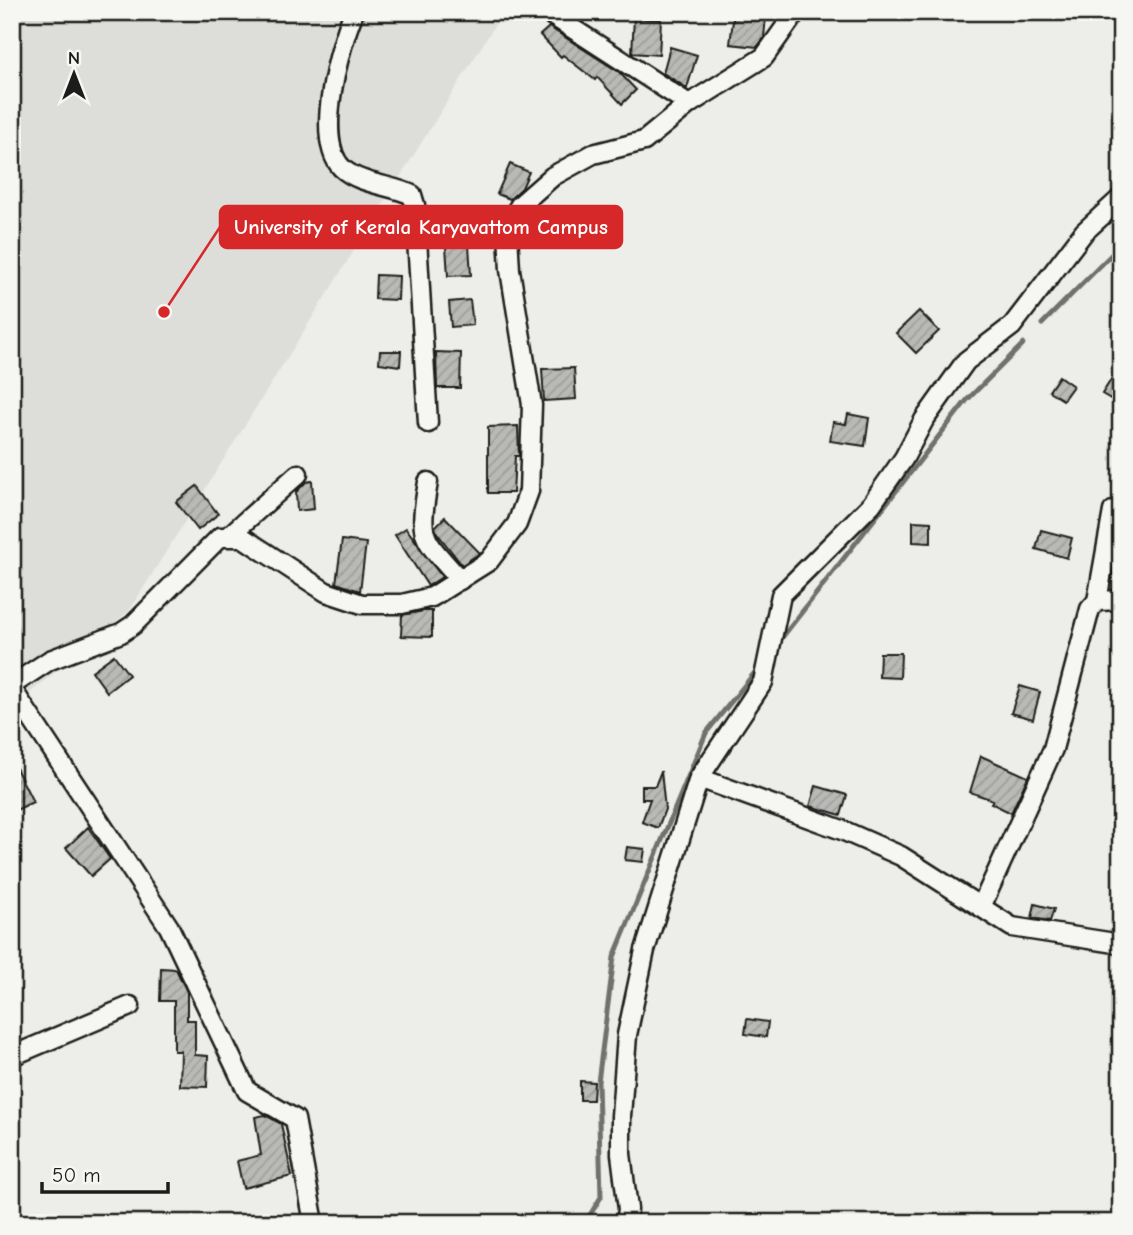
<svg xmlns="http://www.w3.org/2000/svg" width="1133" height="1235" font-family="'Comic Neue',sans-serif">
  <style>
    .built { fill: #ddddda }
    .lines { fill: none; stroke-linecap: round; stroke-linejoin: round }
    .stream { stroke: #6f6f6d; stroke-width: 5 }
    .building { fill: url(#building-hatch); stroke: #1c1c1c; stroke-width: 2 }
    .lane-casing { stroke: #1c1c1c; stroke-width: 14 }
    .street-casing { stroke: #1c1c1c; stroke-width: 23 }
    .lane { stroke: #f6f6f2; stroke-width: 9 }
    .street { stroke: #f6f6f2; stroke-width: 18 }
    .leader { fill: none; stroke: #d62828; stroke-width: 2.5 }
    .callout-dot { fill: #d62828; stroke: #f6f6f2; stroke-width: 2.5 }
    .callout { fill: #d62828; stroke: #d62828; stroke-width: 2.5 }
    .callout-label { font-size: 21px; text-anchor: middle; font-weight: bold; fill: #fff }
  </style>
  <defs>
    <pattern id="building-hatch" width="6" height="6" patternUnits="userSpaceOnUse" patternTransform="scale(1.75)"><rect width="6" height="6" fill="#b9b9b6"/><path d="M-1 1l2-2M0 6l6-6M5 7l2-2" fill="none" stroke="#9e9e9c"/></pattern>
  </defs>
  <rect width="100%" height="100%" fill="#edede9"/>
  <filter id="ink" filterUnits="userSpaceOnUse"><feTurbulence type="fractalNoise" baseFrequency=".0143" numOctaves="2"/><feDisplacementMap in="SourceGraphic" scale="14" xChannelSelector="R" yChannelSelector="G"/><feConvolveMatrix kernelMatrix="1 2 1 2 8 2 1 2 1" color-interpolation-filters="sRGB"/></filter>
  <g filter="url(#ink)">
    <path class="built" d="M 12,12 L 503,12 L 129,611 L 12,708 Z"/>
    <g class="lines">
      <g class="stream">
        <path d="M 1042,324 L 1121,245"/>
        <path d="M 777,644 L 967,400 L 1023,344"/>
        <path d="M 585,1223 L 601,1197 L 598,1082 L 614,957 L 706,733 L 760,666"/>
      </g>
    </g>
    <g class="building">
      <path d="M 734,12 L 766,15 L 764,38 L 757,47 L 730,44 Z"/>
      <path d="M 634,18 L 661,20 L 659,55 L 632,53 Z"/>
      <path d="M 549,27 L 619,72 L 636,90 L 622,104 L 597,77 L 595,80 L 563,55 L 561,57 L 540,35 Z"/>
      <path d="M 670,47 L 697,55 L 687,88 L 663,73 Z"/>
      <path d="M 510,164 L 529,172 L 522,188 L 510,199 L 497,194 Z"/>
      <path d="M 469,245 L 471,275 L 448,276 L 446,246 Z"/>
      <path d="M 376,275 L 399,276 L 398,300 L 375,299 Z"/>
      <path d="M 470,300 L 473,325 L 451,327 L 449,302 Z"/>
      <path d="M 919,311 L 939,331 L 916,353 L 896,333 Z"/>
      <path d="M 380,351 L 401,351 L 400,366 L 379,363 Z"/>
      <path d="M 436,352 L 461,353 L 460,388 L 437,388 Z"/>
      <path d="M 1121,364 L 1121,405 L 1102,394 Z"/>
      <path d="M 574,368 L 576,399 L 544,401 L 542,369 Z"/>
      <path d="M 1059,376 L 1073,386 L 1063,400 L 1049,391 Z"/>
      <path d="M 848,414 L 869,418 L 865,446 L 830,441 L 833,422 L 846,424 Z"/>
      <path d="M 518,426 L 519,456 L 515,456 L 513,493 L 488,493 L 488,427 Z"/>
      <path d="M 312,481 L 314,509 L 297,511 L 296,492 L 306,482 Z"/>
      <path d="M 197,486 L 218,514 L 198,530 L 176,502 Z"/>
      <path d="M 445,517 L 480,553 L 462,565 L 437,533 L 435,527 Z"/>
      <path d="M 913,521 L 931,522 L 931,543 L 913,542 Z"/>
      <path d="M 406,528 L 442,577 L 428,586 L 395,535 Z"/>
      <path d="M 1041,530 L 1072,538 L 1067,558 L 1036,549 Z"/>
      <path d="M 342,540 L 366,543 L 360,591 L 336,583 Z"/>
      <path d="M 424,611 L 432,611 L 432,637 L 401,636 L 402,615 Z"/>
      <path d="M 880,653 L 901,653 L 900,678 L 879,677 Z"/>
      <path d="M 114,655 L 129,675 L 107,692 L 92,671 Z"/>
      <path d="M 1020,686 L 1040,692 L 1033,719 L 1011,713 Z"/>
      <path d="M 981,756 L 1028,777 L 1011,813 L 991,803 L 993,800 L 970,792 Z"/>
      <path d="M 12,760 L 33,802 L 12,812 Z"/>
      <path d="M 661,771 L 665,809 L 658,828 L 642,822 L 650,799 L 642,799 L 642,786 L 655,786 Z"/>
      <path d="M 816,786 L 847,795 L 841,815 L 810,806 Z"/>
      <path d="M 88,827 L 110,859 L 91,876 L 66,848 Z"/>
      <path d="M 627,847 L 645,849 L 643,862 L 625,860 Z"/>
      <path d="M 1035,904 L 1054,909 L 1050,921 L 1032,918 Z"/>
      <path d="M 161,968 L 176,969 L 187,992 L 187,1020 L 195,1020 L 195,1055 L 208,1056 L 207,1087 L 180,1086 L 181,1051 L 174,1051 L 174,1001 L 160,1001 Z"/>
      <path d="M 747,1019 L 768,1022 L 766,1037 L 745,1034 Z"/>
      <path d="M 580,1081 L 594,1082 L 593,1100 L 580,1100 Z"/>
      <path d="M 265,1115 L 281,1124 L 292,1176 L 243,1188 L 237,1161 L 261,1155 L 255,1117 Z"/>
    </g>
    <g class="lines">
      <defs>
        <path id="lane" d="M 779,12 L 793,17"/>
        <g id="street">
          <path d="M 354,12 C 340,45 313,139 342,168 C 359,184 391,185 412,195 L 415,205 L 428,423"/>
          <path d="M 547,12 L 689,104"/>
          <path d="M 428,482 C 418,541 422,536 460,580"/>
          <path d="M 230,535 L 298,474"/>
          <path d="M 1097,601 L 1113,511 L 1121,510"/>
          <path d="M 12,685 L 50,660 L 121,633 L 133,625 L 220,537 L 242,537 L 326,592 L 362,604 L 402,604 L 432,597 L 489,561 L 517,524 L 529,491 L 532,405 L 510,270 L 508,234 L 511,220 L 520,205 L 553,176 L 593,154 L 644,141 L 689,104 L 764,57 L 796,12"/>
          <path d="M 12,689 L 169,927 L 247,1091 L 295,1119 L 314,1223"/>
          <path d="M 699,778 L 842,830 L 901,856 L 1012,927 L 1121,944"/>
          <path d="M 981,907 L 1053,749 L 1090,609 L 1097,601 L 1121,600"/>
          <path d="M 12,1056 L 130,1006"/>
          <path d="M 626,1223 L 628,1209 L 621,1154 L 621,1116 L 627,1035 L 645,950 L 699,778 L 763,682 L 781,595 L 871,505 L 904,458 L 924,420 L 966,361 L 1012,326 L 1084,232 L 1121,198"/>
        </g>
      </defs>
      <use href="#lane" class="lane-casing"/>
      <use href="#street" class="street-casing"/>
      <use href="#lane" class="lane"/>
      <use href="#street" class="street"/>
    </g>
  </g>
  <path class="leader" d="M164 312L220 227"/>
  <circle class="callout-dot" cx="164" cy="312" r="7"/>
  <rect class="callout" x="220" y="206" width="402" height="42" rx="7"/>
  <g class="callout-label">
    <text x="421" y="234">University of Kerala Karyavattom Campus</text>
  </g>
  <rect width="1133" height="1235" fill="none" stroke="#f6f6f2" stroke-width="42"/>
  <rect x="21" y="21" width="1091" height="1193" fill="none" stroke="#1c1c1c" stroke-width="2.5" filter="url(#ink)"/>
  <g transform="translate(74 74)" stroke="#f6f6f2" stroke-width="5" paint-order="stroke">
  <path d="M0-5L12 26L0 18L-12 26Z" fill="#1c1c1c"/>
  <text y="-10" font-size="19" font-weight="bold" text-anchor="middle" fill="#1c1c1c">N</text>
  </g>
  <path d="M42 1182v10h126v-10" fill="none" stroke="#1c1c1c" stroke-width="3.5"/>
  <text x="52" y="1182" font-size="21" fill="#1c1c1c" stroke="#f6f6f2" stroke-width="5" paint-order="stroke">50 m</text>
</svg>
